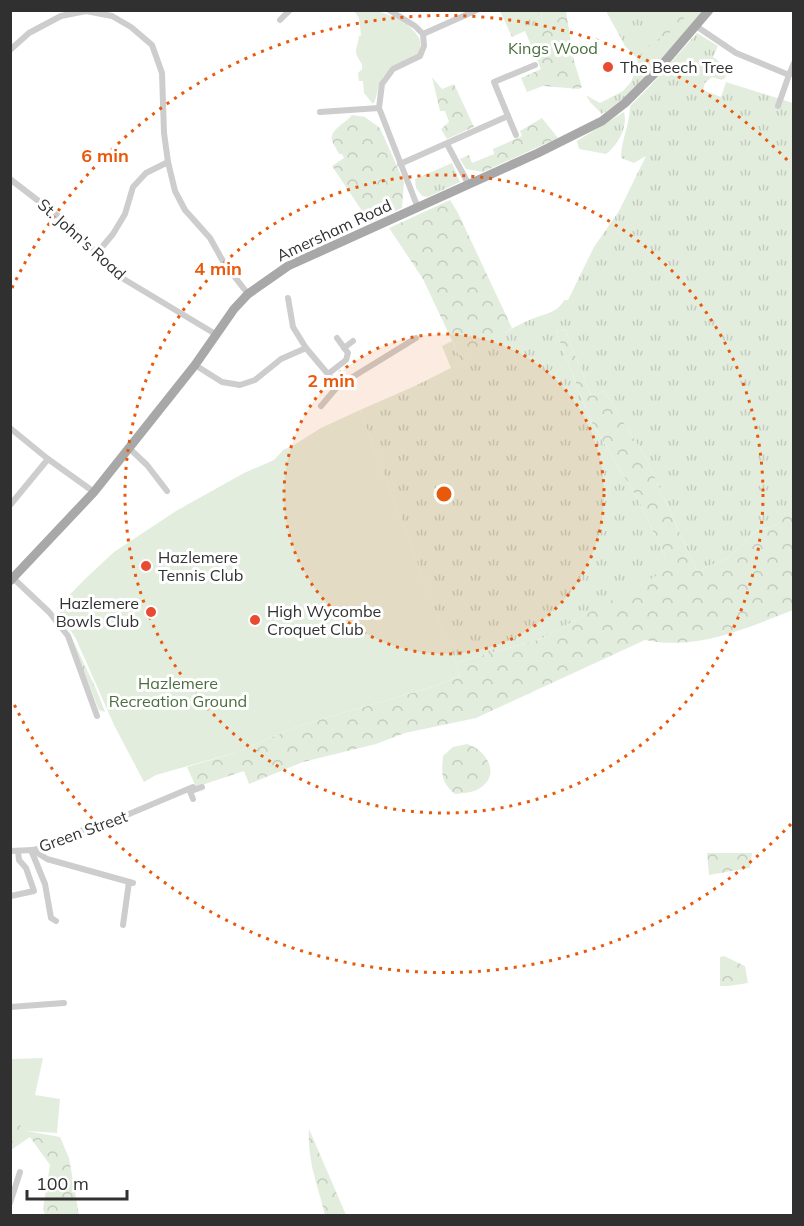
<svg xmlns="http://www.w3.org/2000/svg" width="804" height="1226" font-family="Mulish,sans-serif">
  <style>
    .grass { fill: url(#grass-tufts) }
    .forest { fill: url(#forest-crowns) }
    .park { fill: #e3edde }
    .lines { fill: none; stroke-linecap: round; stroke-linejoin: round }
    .street { stroke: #cdcdcd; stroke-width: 6 }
    .primary { stroke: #a8a8a8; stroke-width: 9 }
    .ring { fill: none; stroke: #e8590c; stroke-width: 3; stroke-dasharray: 3 6 }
    .poi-dot { fill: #e84b31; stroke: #fff; stroke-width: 2 }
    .labels { text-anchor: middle; stroke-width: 6; stroke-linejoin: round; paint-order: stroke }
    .park-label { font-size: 16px; fill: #496d3c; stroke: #fff }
    .poi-label { font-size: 16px; fill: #303030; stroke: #fff; text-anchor: start }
    .street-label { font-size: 16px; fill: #303030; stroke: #fff }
    .centre { fill: #e8590c; stroke: #fff; stroke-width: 3 }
    .ring-label { font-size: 18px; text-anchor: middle; font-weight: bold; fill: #e8590c; stroke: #fff; stroke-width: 6; stroke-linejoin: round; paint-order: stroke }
  </style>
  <defs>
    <pattern id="grass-tufts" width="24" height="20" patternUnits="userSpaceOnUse" patternTransform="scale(1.5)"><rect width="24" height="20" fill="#e3edde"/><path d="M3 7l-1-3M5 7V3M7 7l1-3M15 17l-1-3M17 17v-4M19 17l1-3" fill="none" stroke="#c3ccbf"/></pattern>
    <pattern id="forest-crowns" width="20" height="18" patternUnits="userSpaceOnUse" patternTransform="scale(1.5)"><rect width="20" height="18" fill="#e3edde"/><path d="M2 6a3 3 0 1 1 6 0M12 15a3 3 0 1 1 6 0" fill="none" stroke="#c3ccbf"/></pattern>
  </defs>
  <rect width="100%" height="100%" fill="#fff"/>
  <g class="grass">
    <path d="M 500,11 L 541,11 C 543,30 545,29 530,43 L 525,31 L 512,37 Z"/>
    <path d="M 606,11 L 702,11 C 677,41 636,95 602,114 L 590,102 L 587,96 L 600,103 L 623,91 L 631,82 L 638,65 L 637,58 L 625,46 Z"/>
    <path d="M 697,33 L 718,46 L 713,57 L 728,68 L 725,78 L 722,80 L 712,77 L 705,83 L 703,90 L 721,97 L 726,82 L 793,103 L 794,507 L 777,525 L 756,531 L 728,558 L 697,571 L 646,458 L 604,391 L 591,396 L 565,329 L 556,332 L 591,421 L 640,503 L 665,557 L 668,570 L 541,639 L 455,663 L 360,410 L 415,386 L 451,368 L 442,346 L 452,341 L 462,362 C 485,346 506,329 532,319 C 543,314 558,313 564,300 L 568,300 L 594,247 L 619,211 L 646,156 L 634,163 L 621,158 C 621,140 630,124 630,106 L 651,85 Z"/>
    <path d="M 624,112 C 628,127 618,145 606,154 L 579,149 L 577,141 Z"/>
    <path d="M 452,163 L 460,182 L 428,197 L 422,196 L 416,188 L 415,179 Z"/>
    <path d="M 70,634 L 97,691 L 105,712 L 99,710 L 69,635 Z"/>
  </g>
  <g class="forest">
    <path d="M 541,11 L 566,11 L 574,61 L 582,87 L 579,89 L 543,86 L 527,92 L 521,78 L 541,69 L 530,43 C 545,29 543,30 541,11 Z"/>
    <path d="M 668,11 L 680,11 L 684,19 L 681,26 L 652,43 L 637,58 L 631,52 L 666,19 Z"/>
    <path d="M 432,77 L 442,89 L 454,84 L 474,127 L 447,139 L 441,129 L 449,122 L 445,111 L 440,111 Z"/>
    <path d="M 352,115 L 365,117 L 380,128 L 404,182 L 402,208 L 370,223 L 332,166 L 344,158 L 342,154 L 339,154 C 337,149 333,145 332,140 C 329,130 347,122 352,115 Z"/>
    <path d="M 542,118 L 558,138 L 483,172 L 466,169 L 460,159 L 469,155 L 472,163 L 494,154 L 493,149 L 522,136 L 520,131 Z"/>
    <path d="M 450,200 L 458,213 L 512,328 L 462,362 L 423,279 L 389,228 Z"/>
    <path d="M 565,329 L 591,396 L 604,391 L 646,458 L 697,571 L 728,558 L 756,531 L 777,525 L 793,507 L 793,610 C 747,628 696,651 645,640 L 476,718 L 405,733 L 376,744 L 303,762 L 249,784 L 244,771 L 196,787 L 187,767 L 234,753 L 298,726 L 432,687 L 460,676 L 455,663 L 541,639 L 667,570 L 665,557 L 640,503 L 591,421 L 556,332 Z"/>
    <path d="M 467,744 C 487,750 501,775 480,788 C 473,793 463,793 455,794 C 440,781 442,775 443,756 L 453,747 Z"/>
    <path d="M 707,853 L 752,853 L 750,868 L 709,875 Z"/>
    <path d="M 724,956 L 745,966 L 748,983 L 729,986 L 720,986 L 720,957 Z"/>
    <path d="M 11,1117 L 27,1131 L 60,1137 L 69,1158 L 79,1215 L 45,1215 L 43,1209 L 50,1165 L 30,1137 L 11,1150 Z"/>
    <path d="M 309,1129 L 346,1215 L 325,1215 C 318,1186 307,1160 309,1129 Z"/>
  </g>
  <g class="park">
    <path d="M 349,11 C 357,11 366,10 374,11 C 388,12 412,24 419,38 C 421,42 420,47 420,52 C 409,63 392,64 383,77 C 377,85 378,97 373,104 L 364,93 L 363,81 L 359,81 L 358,73 L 362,69 L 362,64 C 352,49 357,52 359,36 L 361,35 L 359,18 L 355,12 Z"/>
    <path d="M 360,410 L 460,676 L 432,687 L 298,726 L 234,753 L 156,775 L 144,782 L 114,725 L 76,639 L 57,608 L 85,579 L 114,552 L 176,511 L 244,473 L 274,460 L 283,450 L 294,445 L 321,428 Z"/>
    <path d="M 43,1058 L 35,1095 L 60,1099 L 57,1133 L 27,1131 L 11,1117 L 11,1059 Z"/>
  </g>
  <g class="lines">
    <g class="street">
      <path d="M 389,10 L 415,26 L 423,34 L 424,46 L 420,56 L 393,69 L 382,84 L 379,108 L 418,208"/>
      <path d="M 280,20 L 290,10"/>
      <path d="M 696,26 L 736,53 L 789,75 L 778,106"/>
      <path d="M 423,34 L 477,10"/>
      <path d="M 10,50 L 29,33 L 61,16 L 86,11 L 112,16 L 131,27 L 152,45 L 162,73 L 164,133 L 168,162 L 175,191 L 185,210 L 210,238 L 224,263 L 248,294"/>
      <path d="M 789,75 L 794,63"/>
      <path d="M 320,112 L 379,108"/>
      <path d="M 508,116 L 516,135"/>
      <path d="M 447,144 L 469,185"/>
      <path d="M 400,164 L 508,116 L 494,82 L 535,65"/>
      <path d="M 10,179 L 71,226 L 117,275 L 217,335"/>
      <path d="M 97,253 L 113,234 L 125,214 L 133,187 L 146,173 L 168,162"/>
      <path d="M 288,298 L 293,327 L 306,348"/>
      <path d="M 344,348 L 353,341"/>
      <path d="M 195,365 L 222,382 L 240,385 L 255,380 L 281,359 L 306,348 L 338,386 L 416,338"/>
      <path d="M 328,374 L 346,360 L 348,353 L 337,338"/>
      <path d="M 321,406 L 338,386"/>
      <path d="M 10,428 L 48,459 L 94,492"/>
      <path d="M 130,449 L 147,465 L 167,491"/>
      <path d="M 11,504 L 48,459"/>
      <path d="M 13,578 L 49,612 L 68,636 L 97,716"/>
      <path d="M 189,789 L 193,799"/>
      <path d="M 31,850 L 45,884 L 51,918 L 56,921"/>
      <path d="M 33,850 L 47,859 L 133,883"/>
      <path d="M 10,851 L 33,850 L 46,846 L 80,831 L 122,817 L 193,787 L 194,790 L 202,787"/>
      <path d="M 11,896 L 34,891 L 26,868 L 19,860 L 18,851"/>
      <path d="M 123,925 L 129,882"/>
      <path d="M 10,1007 L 64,1003"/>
      <path d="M 10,1203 L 20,1172"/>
    </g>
    <path class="primary" d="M 10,581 L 94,492 L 195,365 L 234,309 L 248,294 L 288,266 L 538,153 L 602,121 L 625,103 L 656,72 L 709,10"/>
  </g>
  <circle cx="444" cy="494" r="160" fill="#e8590c" fill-opacity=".12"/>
  <g class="ring">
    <circle cx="444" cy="494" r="160"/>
    <circle cx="444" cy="494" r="319"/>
    <path d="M791 824A479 479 0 0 1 12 700M12 288A479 479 0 0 1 791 164"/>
  </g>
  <g class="poi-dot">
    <circle cx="608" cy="67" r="6"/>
    <circle cx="146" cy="566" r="6"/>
    <circle cx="151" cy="612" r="6"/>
    <circle cx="255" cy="620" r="6"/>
  </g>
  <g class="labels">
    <g class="park-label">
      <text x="553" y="54">Kings Wood</text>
      <text x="178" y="689">Hazlemere<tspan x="178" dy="18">Recreation Ground</tspan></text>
    </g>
    <g class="poi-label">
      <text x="620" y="73">The Beech Tree</text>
      <text x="158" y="563">Hazlemere<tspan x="158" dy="18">Tennis Club</tspan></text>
      <text x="139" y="609" text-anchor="end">Hazlemere<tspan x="139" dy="18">Bowls Club</tspan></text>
      <text x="267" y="617">High Wycombe<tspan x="267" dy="18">Croquet Club</tspan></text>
    </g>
    <g class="street-label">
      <text transform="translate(334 230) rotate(-25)" y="6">Amersham Road</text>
      <text transform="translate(82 239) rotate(42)" y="6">St. John's Road</text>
      <text transform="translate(83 831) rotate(-20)" y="6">Green Street</text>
    </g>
  </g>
  <circle cx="444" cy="494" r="9" class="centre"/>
  <g class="ring-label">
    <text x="105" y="162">6 min</text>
    <text x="218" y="275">4 min</text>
    <text x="331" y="387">2 min</text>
  </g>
  <rect width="804" height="1226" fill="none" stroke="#303030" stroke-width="24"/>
  <path d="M27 1190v9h100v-9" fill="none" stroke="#303030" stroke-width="3"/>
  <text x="36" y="1190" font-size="18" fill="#303030" stroke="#ffffff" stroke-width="4.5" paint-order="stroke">100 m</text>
</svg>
